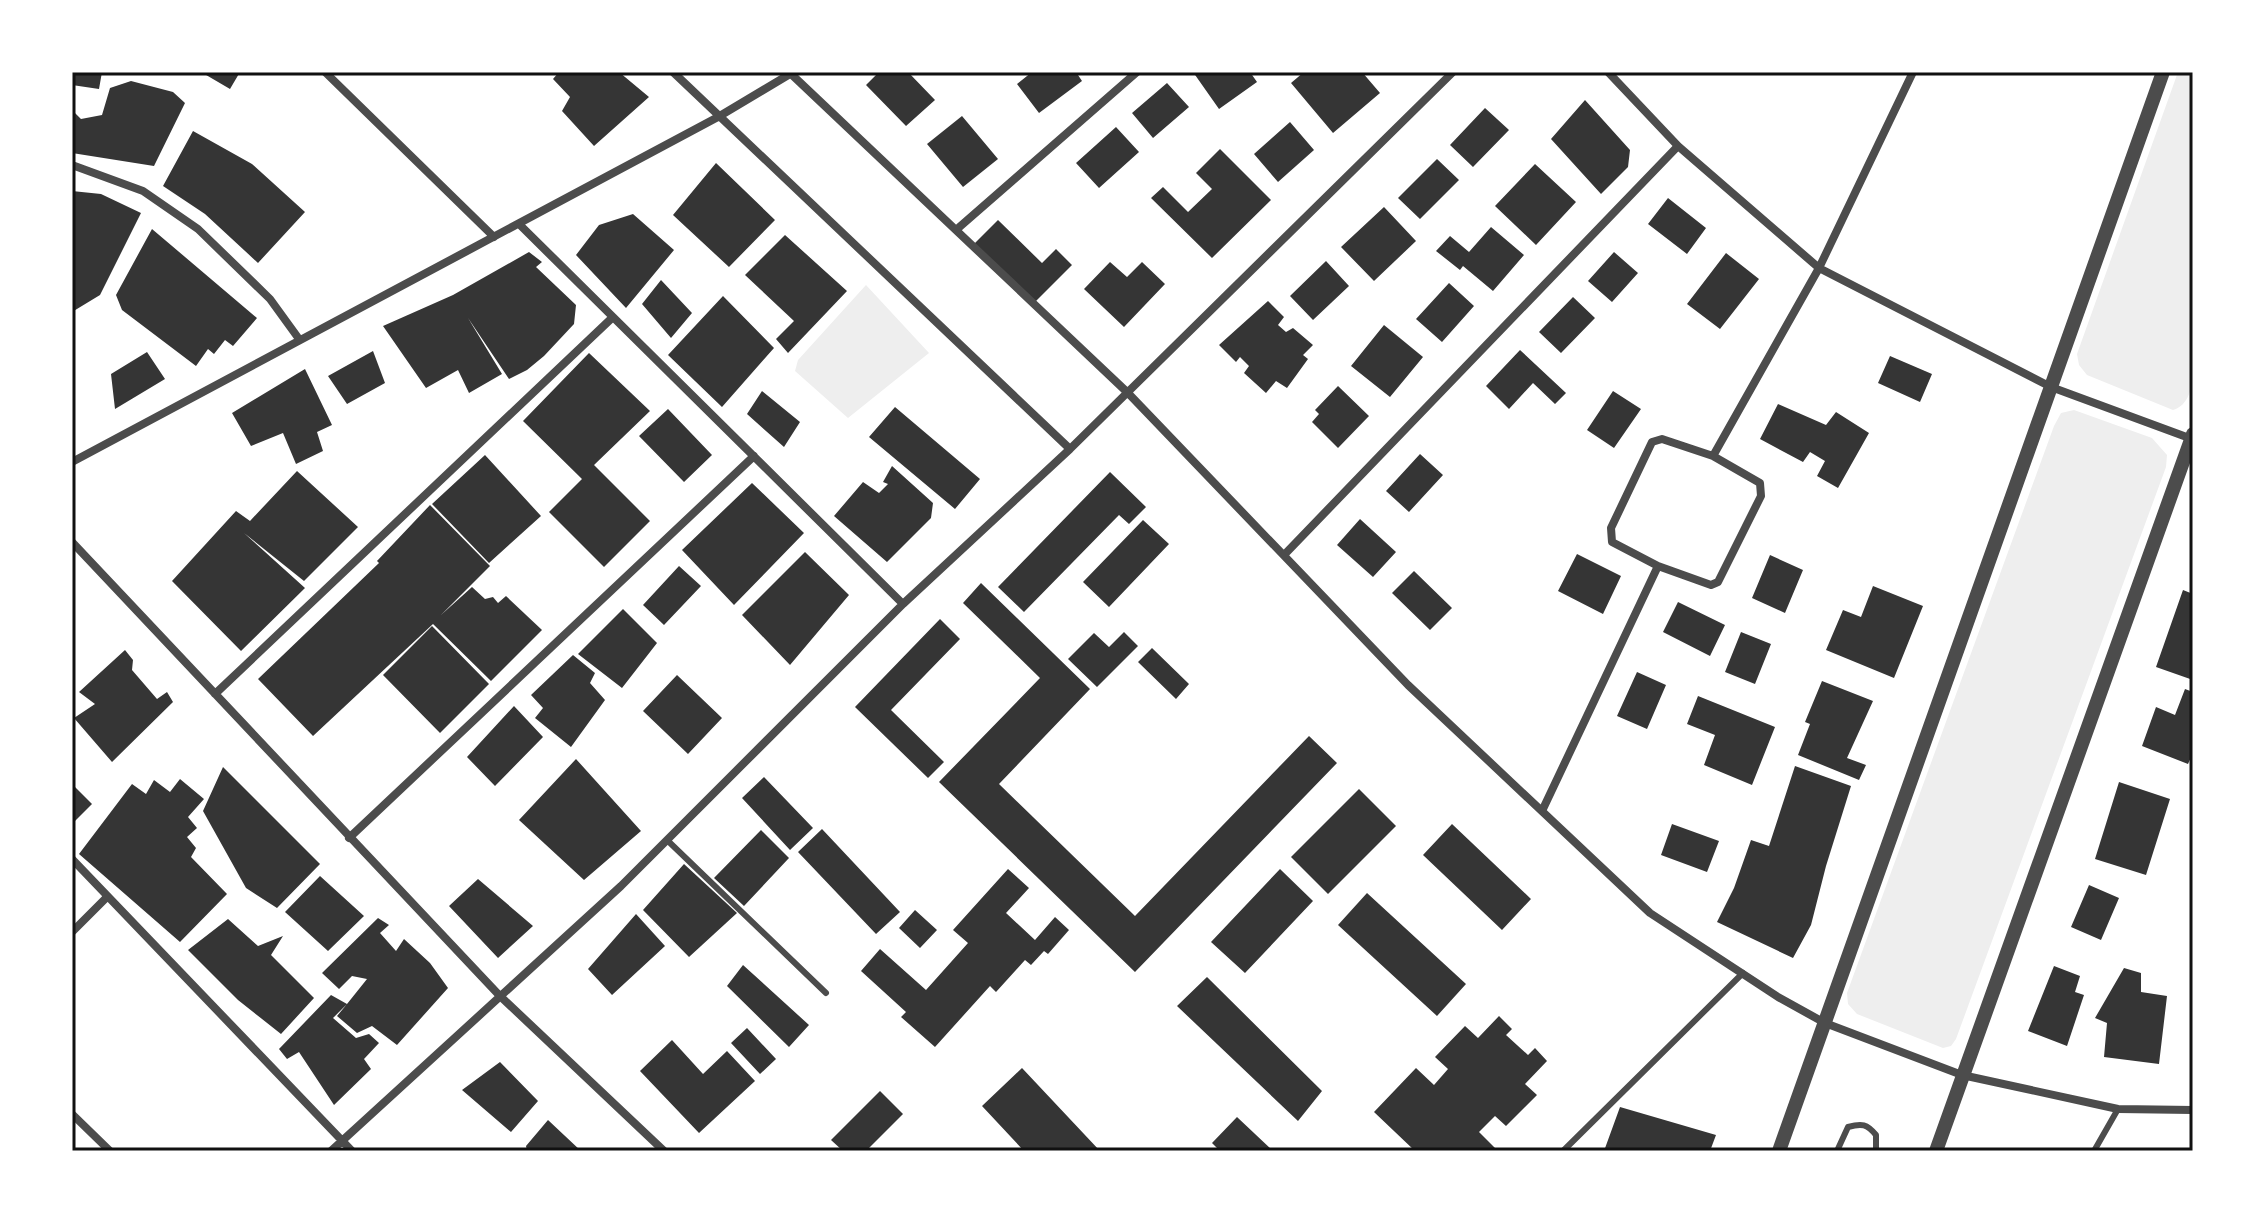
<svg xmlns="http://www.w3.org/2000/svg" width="2265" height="1223" viewBox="0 0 2265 1223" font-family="Quicksand,sans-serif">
	<rect width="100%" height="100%" fill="#fff"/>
	<path fill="#eee" d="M2178,72H2193V383C2189,395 2186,406 2173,410L2087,375L2079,365L2077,354Z
		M866,285L929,353L848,418L795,371L798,360Z
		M2074,410L2152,438L2167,455L2166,467L1956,1039L1951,1046L1943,1048L1857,1014L1848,1004L1847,993L2054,426L2061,413Z"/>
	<path fill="#353535" d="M72,72H102L99,89L72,85Z
		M201,72H240L230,89Z
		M559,72H619L649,97L594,146L562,111L570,97L553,79Z
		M879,72H908L935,100L906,126L866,85Z
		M1032,72H1076L1082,81L1039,113L1017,84Z
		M1193,72H1250L1257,82L1219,109Z
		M1304,72H1362L1380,93L1333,133L1291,83Z
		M131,81L173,92L185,103L154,166L72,153V110L81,119L102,115L110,88Z
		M1167,83L1189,107L1153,138L1132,113Z
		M1585,100L1630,150L1628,167L1601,194L1551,139Z
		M1485,108L1509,130L1473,167L1450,145Z
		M962,116L998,159L963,187L927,144Z
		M1290,122L1314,150L1278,182L1254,154Z
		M1116,127L1139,152L1099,188L1076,163Z
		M193,131L252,164L305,212L258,263L205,214L163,186Z
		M1220,149L1271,200L1212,258L1151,198L1163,187L1188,212L1212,189L1196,173Z
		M1437,159L1459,180L1420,219L1398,198Z
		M716,163L775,220L729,267L673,215Z
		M1535,164L1576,202L1536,245L1495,206Z
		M72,191L101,194L141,213L100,295L72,312Z
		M1668,198L1706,228L1687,254L1648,224Z
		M1384,207L1416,241L1374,281L1341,247Z
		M633,214L674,250L626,308L576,255L599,225Z
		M998,220L1042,263L1056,249L1072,265L1034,303L974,244Z
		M1491,227L1524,255L1493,291L1463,266L1460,270L1436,251L1450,236L1469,252Z
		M152,229L257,318L233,346L225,340L214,354L208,349L196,366L122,310L116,295Z
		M785,235L847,291L788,353L776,339L794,321L745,275Z
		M529,252L542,262L536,267L576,305L574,324L544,356L527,370L509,379L468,318L502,374L469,393L458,370L426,388L383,326L453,295Z
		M1614,252L1638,273L1612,302L1588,281Z
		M1726,253L1759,279L1720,329L1687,304Z
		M1326,261L1349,286L1313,320L1290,296Z
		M1110,262L1127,277L1142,262L1165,284L1124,327L1084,289Z
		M661,280L692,313L671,338L642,304Z
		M1449,283L1474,306L1442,342L1416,319Z
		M723,296L774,348L722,407L668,355Z
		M1573,297L1595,318L1561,353L1539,332Z
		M1268,301L1284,317L1278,325L1286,332L1293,328L1313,345L1303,355L1308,359L1287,388L1276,381L1266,393L1244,373L1249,366L1240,357L1236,362L1219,345Z
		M1384,325L1423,357L1390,397L1351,366Z
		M1520,350L1566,393L1555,404L1533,383L1509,409L1486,386Z
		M373,351L385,383L347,404L328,376Z
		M147,352L165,379L115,409L111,374Z
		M589,353L650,411L594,465L650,521L604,567L549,512L582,479L523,421Z
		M1890,356L1932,374L1920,402L1878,383Z
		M305,369L332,425L317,432L323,451L296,464L283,433L251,446L232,413Z
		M1338,386L1369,416L1338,448L1312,422L1319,414L1315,410Z
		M762,391L800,422L784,447L747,414Z
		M1613,391L1641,409L1614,448L1587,430Z
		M1778,404L1826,425L1836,412L1869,433L1838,488L1817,476L1825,461L1810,452L1803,462L1760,439Z
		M895,407L980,479L955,509L869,437Z
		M668,409L712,455L684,482L639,436Z
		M1420,454L1443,475L1409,512L1386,491Z
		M485,455L541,516L489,563L432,504Z
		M892,466L933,503L931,518L887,562L834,516L863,482L879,493L888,484L883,482Z
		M297,471L358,527L304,581L244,533L305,588L241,651L172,581L236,511L250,521Z
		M1110,472L1146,507L1129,524L1119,515L1024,612L998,587Z
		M752,483L804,533L734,605L682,550Z
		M430,505L490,566L441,615L472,587L485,599L493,597L498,603L506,596L542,630L491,681L433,624L313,736L258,679L379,563L377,561Z
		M1360,519L1396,552L1373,577L1337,545Z
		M1143,520L1169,544L1109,607L1083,582Z
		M805,552L849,595L790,665L742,615Z
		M1577,554L1621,576L1603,614L1558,591Z
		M1770,555L1803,570L1785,613L1752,598Z
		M679,566L701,586L664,625L643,605Z
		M1414,571L1452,608L1430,630L1392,593Z
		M981,583L1090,689L999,784L1135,916L1309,736L1337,763L1135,972L939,782L1040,678L963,603Z
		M1873,586L1923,606L1894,678L1826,650L1843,610L1861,617Z
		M2183,590L2193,594V680L2156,667Z
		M1678,602L1725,625L1710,656L1663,632Z
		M623,609L657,643L622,688L578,654Z
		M940,619L960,639L891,710L944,762L928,778L855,707Z
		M432,626L489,684L440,733L383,675Z
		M1124,632L1138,646L1097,687L1068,659L1094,633L1109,647Z
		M1741,632L1771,644L1755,684L1725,672Z
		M1152,648L1189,684L1176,699L1138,662Z
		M125,650L133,660L132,670L157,699L167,692L173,702L112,762L74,718L95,704L79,692Z
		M573,655L595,673L590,683L605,700L571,747L535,718L543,708L531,695Z
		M1637,672L1666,685L1647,729L1617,716Z
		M677,675L722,718L688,754L643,711Z
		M1822,681L1873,701L1847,758L1866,765L1859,780L1798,755L1810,724L1805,722Z
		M2185,689L2193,692V753L2188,764L2142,746L2156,707L2175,715Z
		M1698,696L1775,727L1752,785L1704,765L1715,735L1687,724Z
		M514,706L543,737L495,786L467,757Z
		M576,759L641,831L584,880L519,820Z
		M1795,766L1851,786L1826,866L1811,925L1793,958L1717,922L1734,888L1751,840L1769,846Z
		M223,767L320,864L277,908L246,888L203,811Z
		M764,777L813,828L790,850L742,798Z
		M180,779L204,799L188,817L197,828L187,837L196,848L191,857L227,894L180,942L79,854L132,784L146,794L154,780L170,792Z
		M2119,782L2170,799L2146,875L2095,859Z
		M72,784L92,804L72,824Z
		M1359,789L1396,826L1328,894L1291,857Z
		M1452,824L1531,899L1502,930L1423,855Z
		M1672,824L1719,841L1707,872L1661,855Z
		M822,829L900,912L876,934L798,852Z
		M761,830L789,858L744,906L714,878Z
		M684,864L737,913L689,957L643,910Z
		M1008,869L1029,888L1006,913L1035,940L1055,917L1069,930L1048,954L1044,951L1031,965L1025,960L996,992L990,986L935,1047L901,1017L906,1012L861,971L880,949L926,990L968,943L953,930Z
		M1280,869L1313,901L1245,973L1211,942Z
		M320,876L364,916L328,951L285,912Z
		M478,879L533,926L498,958L449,906Z
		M2089,885L2119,898L2101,940L2071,927Z
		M1367,893L1466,984L1437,1016L1338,925Z
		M915,910L937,930L920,948L899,928Z
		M636,914L665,946L612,995L588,969Z
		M378,918L389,925L380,933L396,951L404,939L430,963L448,988L397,1045L372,1026L357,1033L337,1016L347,1004L333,1018L356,1038L369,1034L379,1043L364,1059L371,1069L334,1105L299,1052L287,1059L279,1049L331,995L347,1004L367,979L352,976L339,989L322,973Z
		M228,919L258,946L283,936L271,955L314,998L281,1034L238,1000L188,950Z
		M743,965L809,1025L789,1047L727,986Z
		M2054,966L2080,976L2075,992L2084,995L2067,1046L2028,1031Z
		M2124,968L2141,973V992L2167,996L2159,1064L2104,1057L2107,1023L2095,1018Z
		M1207,977L1322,1091L1298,1121L1177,1006Z
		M1499,1016L1512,1029L1506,1035L1528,1055L1535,1048L1547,1061L1525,1084L1537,1095L1506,1126L1495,1116L1479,1132L1498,1151H1415L1374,1112L1416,1068L1434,1085L1448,1069L1435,1057L1465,1026L1478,1038Z
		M747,1028L776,1059L760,1074L731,1043Z
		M672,1040L703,1074L727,1051L755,1081L699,1133L640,1071Z
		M500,1062L538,1101L511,1132L462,1090Z
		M1022,1068L1100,1151H1024L982,1106Z
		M880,1091L903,1114L866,1151H843L831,1140Z
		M1620,1107L1716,1135L1710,1151H1604Z
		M1237,1117L1273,1151H1220L1212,1143Z
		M548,1120L581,1151H527L526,1146Z"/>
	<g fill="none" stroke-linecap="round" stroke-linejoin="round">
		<path stroke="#4c4c4c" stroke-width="6" d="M667,840L826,993
			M1563,1151L1743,973
			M1837,1151L1848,1127C1862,1123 1867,1124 1876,1135V1151
			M2094,1151L2118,1109"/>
		<path stroke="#4c4c4c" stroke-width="8" d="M325,72L494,237
			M673,72L1070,449
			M789,72L1128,393L1408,685L1650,913L1778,997L1825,1023L1962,1075L2118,1109L2193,1110
			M1608,72L1678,146L1819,268L2051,387L2192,439
			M72,165L143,191L198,229L270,299L299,339
			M519,224L903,604
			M956,230L1137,72
			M1662,439L1713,456L1760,483L1761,496L1718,582L1711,585L1658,566L1612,542L1611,528L1652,442Z
			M1713,456L1819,268L1913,72
			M72,462L718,117L790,74
			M72,542L499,995L664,1151
			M1285,554L1678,146
			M215,694L613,317
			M1542,811L1658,566
			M349,838L754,456
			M72,859L352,1151
			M72,932L107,897
			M72,1114L110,1151
			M331,1151L621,886L903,604L1070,449L1453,72"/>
		<path stroke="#4c4c4c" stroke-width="14" d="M1779,1151L2163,72
			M1936,1151L2193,434"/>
	</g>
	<rect width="2265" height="1223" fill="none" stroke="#ffffff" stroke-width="148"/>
	<rect x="74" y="74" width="2117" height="1075" fill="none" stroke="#111" stroke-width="3"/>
</svg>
